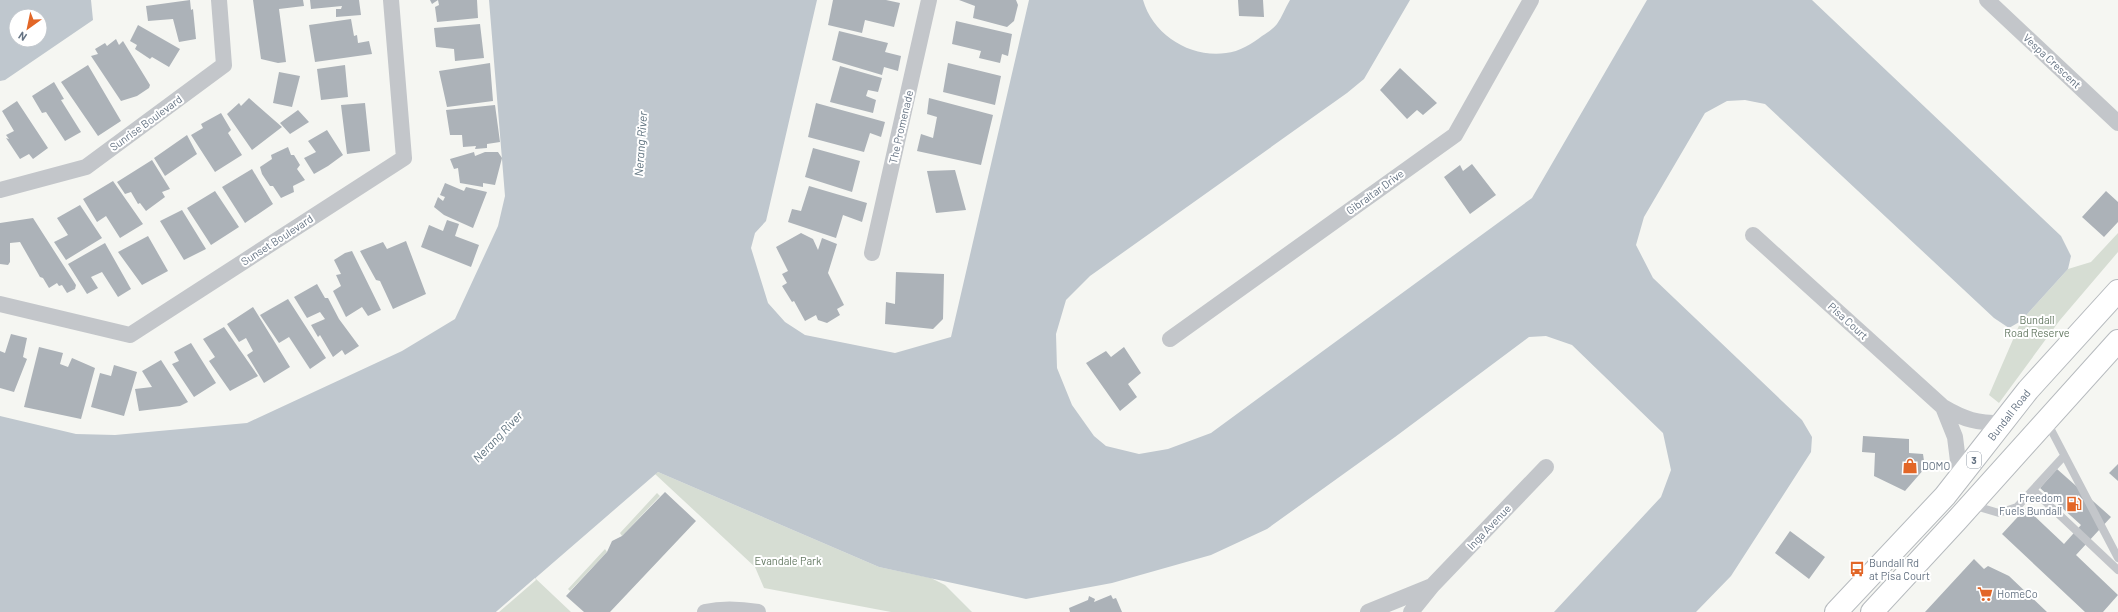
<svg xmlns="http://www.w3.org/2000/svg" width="2118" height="612" viewBox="0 0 2118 612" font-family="Barlow,sans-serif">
	<rect width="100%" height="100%" fill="#f5f6f2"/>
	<path fill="#d6ddd3" d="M2118,233V252L2060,320L1999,403L1989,395L2021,321L2068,269L2091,262Z
		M658,472L879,567L931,578L945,585L972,612H891L764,588L755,567L655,474Z
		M657,493L660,496L622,536L620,533Z
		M605,549L607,552L570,591L568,589Z
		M535,578L571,612H496Z"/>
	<path fill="#bfc7ce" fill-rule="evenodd" d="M0,0H91L93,20L5,80L0,81ZM16,16H40V40H16Z
		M489,0H817L766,221L755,233L751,248L768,303L785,322L805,335L895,353L951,337L1029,0H1143C1153,35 1190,58 1226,53C1239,52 1253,43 1262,36C1267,33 1273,29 1277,24C1282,17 1285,8 1290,0H1410L1364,79L1347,93L1090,276L1066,300L1056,334L1057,368L1072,405L1094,436L1106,446L1139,454L1168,449L1211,433L1532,198L1647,0H1812L2061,236L2071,256L2068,269L2021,321L2009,328L1994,318L1765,104L1745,100L1727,101L1705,113L1644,217L1636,245L1653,278L1802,420L1812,437L1811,452L1731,576L1696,612H1554L1661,497L1671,470L1663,433L1572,345L1546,336L1529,337L1395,437L1267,529L1211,555L1112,583L1026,599L879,567L658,472L496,612H0V416L76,434L115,435L247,423L402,351L455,319L498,226L505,196Z"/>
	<path fill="#f5f6f2" d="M535,578L536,580L499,612H496Z"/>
	<path fill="#acb2b8" d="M190,0L191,10L193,9L196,39L179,42L173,19L148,21L146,6Z
		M253,0H303L304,6L279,9L286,62L278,63L261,59Z
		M310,0H359L361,15L336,17V9H341L342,6L311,9Z
		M430,0H477L478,18L437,22L435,7L439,5L438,0L432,4Z
		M833,0H886L900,3L894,27L865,20L862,33L828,25Z
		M959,0H1016L1018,5L1014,21L1007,27L973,18L975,6Z
		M1238,0H1263L1264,17L1239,16Z
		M351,19L354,36L357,35L358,43L369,41L372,54L315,62L309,25Z
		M956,21L1012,34L1008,56L1002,54L1000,63L979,58L981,51L952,44Z
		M480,24L484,58L455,61L454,49L436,47L434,28Z
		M138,25L180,49L169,67L152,57L150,59L135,49L137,45L130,41Z
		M839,31L888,43L885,52L901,56L898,71L884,67L882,75L832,60Z
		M116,39L119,45L123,41L150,85L149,88L137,96L121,101L91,56L98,54L95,49L105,43L107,46Z
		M490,63L493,101L447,107L439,71Z
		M948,63L1001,76L995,105L943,92Z
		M88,65L121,121L98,136L61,82Z
		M345,65L348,97L321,100L317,69Z
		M840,66L882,78L878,92L868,90L866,96L876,100L873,113L830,102Z
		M1400,68L1437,103L1423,115L1417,110L1407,119L1380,90Z
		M279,72L300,76L292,107L273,103Z
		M54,82L64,99L61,100L81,132L65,141L46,112L42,113L32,96Z
		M249,98L282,127L252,150L227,114L239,103L241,106Z
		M929,98L993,115L981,165L917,151L921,134L933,138L937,117L927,114Z
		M17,101L48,148L33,159L29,154L20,159L6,138L9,139L6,135L14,131L2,111Z
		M365,103L370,151L347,154L341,105Z
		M816,103L885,122L881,137L870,133L864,152L808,137Z
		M495,105L500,142L487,144V148L475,149L476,146L463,147L462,135H450L446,110Z
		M298,110L309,122L290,134L280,123Z
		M221,113L231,130L228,133L242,155L215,172L191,135L203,128L201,124Z
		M327,130L343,155L328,166L314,174L304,158L316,152L308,141Z
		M187,135L197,154L165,176L154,158Z
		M288,147L291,155H294L300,165L297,169L305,180L293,186L294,192L281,198L273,186H270L262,174L260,167L272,159L271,155Z
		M813,148L860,161L852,192L805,177Z
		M474,152L475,156L485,152H498L502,158L495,185L483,183V187L460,183L458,168L454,169L450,159Z
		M152,160L170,189L162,192L165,197L146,211L140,203L138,204L131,192L125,194L117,182Z
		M1472,164L1496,195L1470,214L1444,177L1460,165L1463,171Z
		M252,169L273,204L245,223L222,187Z
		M955,170L966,210L936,213L927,171Z
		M113,181L143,224L120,238L106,216L97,222L83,199Z
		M445,183L464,191L466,187L487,192L473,228L444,215L434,207L438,197L443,201L445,197L440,195Z
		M809,186L867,203L862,222L843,215L836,238L788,222L792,209L801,211Z
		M215,191L239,227L211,245L187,208Z
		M2106,191L2118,202V222L2104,237L2082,217Z
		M80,205L102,238L66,260L54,242L68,235L57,218Z
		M182,210L206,249L184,260L160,221Z
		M33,218L76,285L75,289L67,293L62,285L59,286L57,283L49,288L43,278L40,277L20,242L10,243V262L8,265L0,264V223Z
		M447,220L459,224L455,236L479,245L471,267L421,247L429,225L443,231Z
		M801,233L813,239L818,250L822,238L837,244L828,273L844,305L837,309L840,315L827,323L818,320L816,315L805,321L794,301L792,302L782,286L787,283L782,274L788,271L776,247Z
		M148,236L168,271L142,285L118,252Z
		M406,241L426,294L393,309L380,281L376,280L360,251L383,242L387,249Z
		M105,243L131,289L118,297L102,272L91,277L98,288L87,294L68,264Z
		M352,251L381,310L368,316L362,307L346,317L333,291L341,286L336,275L341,274L334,260L345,253Z
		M896,272L944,274L943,319L933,329L885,324L886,302L895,304Z
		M317,284L325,298H328L339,319L359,346L345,355L342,350L333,357L320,335L318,337L311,325L325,319L320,312L307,318L294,297Z
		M288,299L326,358L310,369L289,337L279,343L260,315Z
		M253,307L290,367L264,383L247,355L253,351L246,338L239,342L227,324Z
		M224,327L258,376L230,391L209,361L215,357L203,339Z
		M11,334L27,338L23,357L27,359L14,392L0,388V351L5,353Z
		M191,343L216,383L194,397L172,364L179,361L174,352Z
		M39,347L63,353L60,364L68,367L72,358L95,368L81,419L24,407Z
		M1124,347L1141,373L1128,384L1137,397L1120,411L1086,363L1106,351L1111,357Z
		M161,360L188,402L180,406L139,411L135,389L152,387L142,371Z
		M114,365L137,372L124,416L91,407L100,373L111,376Z
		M1863,436L1909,439V453L1923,454L1925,468L1905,491L1874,476L1875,453L1862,452Z
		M2118,464V481L2109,473Z
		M2057,469L2111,517L2076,555L2118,595L2103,612H2085L2002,534L2026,508L2064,544L2081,525L2040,488Z
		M665,492L696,521L610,612H584L566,596L607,552L612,541L622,536Z
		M1790,531L1825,557L1809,579L1775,553Z
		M1974,559L1984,569L1988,566L2009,576L2047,612H1925Z
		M1111,595L1113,599L1116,598L1122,612H1070L1069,608L1088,600L1089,596L1095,599L1094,602Z"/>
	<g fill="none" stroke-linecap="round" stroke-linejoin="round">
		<defs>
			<path id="primary" d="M1836,612L1945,496L2028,390L2118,291
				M1872,612L1957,520L2118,341"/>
		</defs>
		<use href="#primary" stroke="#b6babe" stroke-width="24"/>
		<path stroke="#c3c6ca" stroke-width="8" d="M2047,422L2118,558
			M2033,490L2118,570
			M1972,505L1999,513L2017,507L2064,456"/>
		<path stroke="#c3c6ca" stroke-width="16" d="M1987,0L2118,123
			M0,190L86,167L224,65L219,0
			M1753,235L1943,407C1965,420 1977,423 2002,423
			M872,253L929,0
			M0,304L130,335L404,158L391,0
			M1170,339L1455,135L1531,0
			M1943,407L1955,437L1960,477
			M705,612C723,608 740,609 758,612
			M1368,612L1432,586
			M1411,612L1432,586L1546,467"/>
		<use href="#primary" stroke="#fff" stroke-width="22"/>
	</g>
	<defs>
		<symbol id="shop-bare" viewBox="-9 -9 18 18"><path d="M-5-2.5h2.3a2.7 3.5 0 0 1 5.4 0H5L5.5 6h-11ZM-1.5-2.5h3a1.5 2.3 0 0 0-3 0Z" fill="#e26627" stroke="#fff" stroke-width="2.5" paint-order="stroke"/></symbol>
		<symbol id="fuel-bare" viewBox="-9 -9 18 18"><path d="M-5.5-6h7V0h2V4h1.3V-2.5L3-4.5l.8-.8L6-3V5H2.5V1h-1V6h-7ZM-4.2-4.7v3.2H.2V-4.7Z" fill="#e26627" stroke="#fff" stroke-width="2.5" paint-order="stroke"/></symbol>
		<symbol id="bus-bare" viewBox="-9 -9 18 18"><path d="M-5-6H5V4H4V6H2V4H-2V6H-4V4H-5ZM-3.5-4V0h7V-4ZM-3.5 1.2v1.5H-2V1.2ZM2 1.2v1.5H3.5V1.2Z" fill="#e26627" stroke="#fff" stroke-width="2.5" paint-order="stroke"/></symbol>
		<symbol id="supermarket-bare" viewBox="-9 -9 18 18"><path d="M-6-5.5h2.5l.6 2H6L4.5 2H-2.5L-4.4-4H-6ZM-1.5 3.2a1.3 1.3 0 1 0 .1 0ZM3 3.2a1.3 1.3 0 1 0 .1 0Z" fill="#e26627" stroke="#fff" stroke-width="2.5" paint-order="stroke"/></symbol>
	</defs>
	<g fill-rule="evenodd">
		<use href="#shop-bare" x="1899" y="455" width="22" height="22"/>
		<use href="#fuel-bare" x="2063" y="493" width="22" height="22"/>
		<use href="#bus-bare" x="1846" y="558" width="22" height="22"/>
		<use href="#supermarket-bare" x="1974" y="583" width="22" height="22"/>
	</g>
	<g text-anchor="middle" stroke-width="4" stroke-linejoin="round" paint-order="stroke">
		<rect fill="#fff" stroke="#939da8" stroke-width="1" x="1967" y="452" width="14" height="16" rx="3"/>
		<g font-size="10" font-weight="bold" fill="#657383">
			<text x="1974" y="464">3</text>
		</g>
		<g font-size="11" fill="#657383" stroke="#fff">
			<text transform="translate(2052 61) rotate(43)" y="4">Vespa Crescent</text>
			<text transform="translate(146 123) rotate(-36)" y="4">Sunrise Boulevard</text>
			<text transform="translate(901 127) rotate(-77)" y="4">The Promenade</text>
			<text transform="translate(1375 192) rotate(-36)" y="4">Gibraltar Drive</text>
			<text transform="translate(277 240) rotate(-33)" y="4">Sunset Boulevard</text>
			<text transform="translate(1848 321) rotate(42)" y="4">Pisa Court</text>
			<text transform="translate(2009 415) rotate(-52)" y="4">Bundall Road</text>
			<text transform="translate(1489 527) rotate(-46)" y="4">Inga Avenue</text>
		</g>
		<g font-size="11" fill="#667a64" stroke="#fff">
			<text x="2037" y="324">Bundall<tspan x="2037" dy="13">Road Reserve</tspan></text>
			<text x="788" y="565">Evandale Park</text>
		</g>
		<g font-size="11" fill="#657383" stroke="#fff" text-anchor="start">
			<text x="1922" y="470">DOMO</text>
			<text x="2062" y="502" text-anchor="end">Freedom<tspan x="2062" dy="13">Fuels Bundall</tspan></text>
			<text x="1869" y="567">Bundall Rd<tspan x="1869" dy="13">at Pisa Court</tspan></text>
			<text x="1997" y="598">HomeCo</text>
		</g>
		<g font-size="12" font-style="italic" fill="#617480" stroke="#fff">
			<text transform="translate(641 144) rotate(-86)" y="4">Nerang River</text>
			<text transform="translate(498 437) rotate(-46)" y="4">Nerang River</text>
		</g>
	</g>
	<g transform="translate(28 28) rotate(213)"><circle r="19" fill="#ffffff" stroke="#c1c7cd"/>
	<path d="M0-3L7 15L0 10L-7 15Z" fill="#e26627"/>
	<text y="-6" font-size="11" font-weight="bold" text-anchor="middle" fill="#657383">N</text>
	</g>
</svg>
